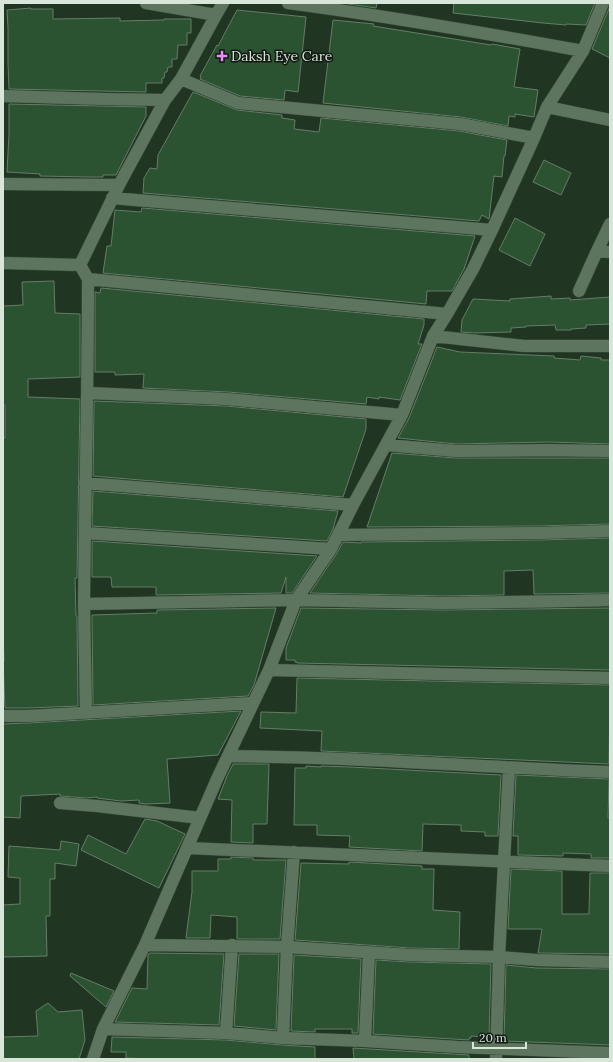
<svg xmlns="http://www.w3.org/2000/svg" width="613" height="1062" viewBox="0 0 613 1062" font-family="Lora,serif">
	<rect width="100%" height="100%" fill="#203623"/>
	<path fill="#2b5231" stroke="#657d67" d="M342,3H377L376,8Z
		M454,3H595L586,25L567,24L566,25L543,23L453,13Z
		M610,6V58L592,49Z
		M31,8V9H53V19L120,18V21L164,20V19H191V33H187V45H178L177,59H172V67H168L167,72H165L164,78H162V83H146V92L9,89L8,64V28L7,10Z
		M237,10L306,17L298,92L285,90L284,100L240,96L200,79L201,77L200,76L217,45L218,46Z
		M333,20L374,24L373,26L491,45L492,44L520,49L514,87L538,90L534,117L515,114V117L509,116L508,126L461,117L323,103Z
		M193,92L237,110L282,115V118L295,120L294,129L319,132L321,118L459,131L507,140L505,156H504L502,177L494,176L489,219L482,215L479,221L143,193L144,178L150,168L157,169L158,155Z
		M9,104L146,107V116L116,175H103V177H88L40,176V174L7,172L9,134Z
		M544,160L571,173L561,195L533,182Z
		M142,208L475,236L464,269L452,291H427L426,304L103,273L107,246H111L115,210L141,212Z
		M515,218L545,234L530,266L499,250Z
		M54,281L55,313L80,314V377L28,379V397L80,399L77,578H75L76,616H77L78,706L28,708H5L3,661H4L3,631V438H5V405H3V306L23,305L22,282Z
		M101,288L424,319V325L418,344H422L400,400L379,397V399L367,397L366,404L228,392L143,388L144,374L115,375V372H95V292L100,293Z
		M551,296V299L570,298V300L610,297V324L586,325V328L571,329V330H556L555,325L526,326V327L511,328V332L475,333L461,332L462,320L473,299L510,301V299Z
		M437,347L460,352L554,356V358L580,360L581,356L601,358V360H610V444L549,442L456,444L398,438L409,418Z
		M94,401L226,406L366,419V429L343,497L93,476Z
		M392,453L456,458H610V524L538,526L367,527Z
		M93,491L338,511L333,529L327,541L92,526Z
		M610,538V593L534,594L533,570L504,571V595L443,596L310,593L337,553L343,542L361,543V542L538,540Z
		M92,541L317,556L292,593H286V577L281,593L156,595V587H112L111,577H92Z
		M276,608L254,685L248,696L93,705L92,615L157,613V610Z
		M301,608L443,610L610,608V670L297,663V662H295V660H286V648Z
		M297,678L610,685L609,764L321,751L322,731L260,728L261,712L296,713Z
		M241,711L218,755L167,759L170,803L146,804L139,803V800L121,801L97,798V797L86,798L60,796V794L21,796L20,818L3,817V724L28,723Z
		M233,764H269L267,824H253V843L231,842L232,800L218,799L227,776Z
		M306,766L321,767V766L350,767L501,775L498,836H485V832L461,831V825L423,824L422,851L349,847L350,836L317,835V825H294L295,768H306Z
		M516,775L609,779L608,818H610V858H591V854L563,853V856L518,855V836H513Z
		M145,819L157,821L185,834L159,888L81,850L88,835L126,854Z
		M61,841L79,844L76,866L55,863V879H50V916H46L47,956L3,957V905L20,904V878L8,877L9,846L60,850Z
		M231,857L253,858V860H286L280,939H237V917L211,915L210,938H186L192,892V871H218V859H231Z
		M349,862L422,866V869H434L433,910L460,912L459,949L410,948L295,940L301,863L349,864Z
		M511,869L562,871V914H589L590,873H610V954L538,953L542,929H508Z
		M150,953L224,954L219,1025L115,1022L132,988L147,989L148,955Z
		M239,954H279L276,1030L234,1026Z
		M294,955L361,959L358,1033H352V1029H315V1032L291,1031Z
		M376,960L410,962L491,964L489,1037L471,1036V1038H469V1040L373,1034Z
		M506,965L537,968L610,969V1045L504,1041Z
		M71,973L114,991L106,1007L70,976Z
		M48,1003L58,1012L82,1010L85,1040L79,1059H3V1037L38,1036L36,1011Z
		M112,1037L226,1040L282,1045L315,1047V1059H153L126,1058V1052H111Z
		M353,1048L469,1055V1059H354Z"/>
	<g fill="none" stroke-linecap="round" stroke-linejoin="round">
		<defs>
			<path id="minor" d="M146,3L216,15
				M288,3C387,16 485,33 583,51
				M181,79L238,103L460,124L534,138
				M3,96L104,99L165,100
				M547,107L610,120
				M3,184L119,185
				M112,198L492,230
				M610,224L597,251L610,252
				M3,263L80,265
				M80,265L88,279C88,387 85,496 84,604L296,600L443,603L571,601L610,600
				M80,265L119,185L165,100L181,79L216,15L223,3
				M88,279L447,314
				M579,291L597,251
				M433,336L524,346H610
				M88,393L227,399L402,415
				M386,445L456,451L549,450L610,451
				M85,483L353,505
				M85,533L331,549
				M338,535L538,533L610,531
				M84,604L86,712
				M269,670L610,678
				M3,716H28L253,703
				M228,756C293,757 359,759 425,763C487,766 548,770 610,772
				M60,803L97,806L200,818
				M187,848L610,866
				M145,945L287,947L410,955L499,957L537,960L610,962
				M103,1029L226,1033L283,1038L365,1041L457,1047L610,1053
				M226,1033L232,945
				M283,1038L287,947L294,852
				M365,1041L369,952
				M93,1059L103,1029L145,945L217,779L269,670L296,600L331,549L353,505L402,415L433,336L447,314L473,269L492,230L534,138L547,107L583,51L603,3
				M496,1059L499,957L509,768"/>
		</defs>
		<use href="#minor" stroke="#3e5141" stroke-width="13"/>
		<use href="#minor" stroke="#5d755f" stroke-width="12"/>
	</g>
	<path fill="#ec8cfa" stroke="#111a12" stroke-width="1.5" d="M220 50h4v4h4v4h-4v4h-4v-4h-4v-4h4z"/>
	<g text-anchor="middle" stroke-width="3" stroke-linejoin="round" paint-order="stroke">
		<g font-size="14" fill="#d8e5d9" stroke="#111a12" text-anchor="start">
			<text x="231" y="61">Daksh Eye Care</text>
		</g>
	</g>
	<rect width="613" height="1062" fill="none" stroke="#d8e5d9" stroke-width="8"/>
	<path d="M473 1042v6h53v-6" fill="none" stroke="#d8e5d9" stroke-width="2"/>
	<text x="479" y="1042" font-size="12" fill="#d8e5d9" stroke="#111a12" stroke-width="3" paint-order="stroke">20 m</text>
</svg>
